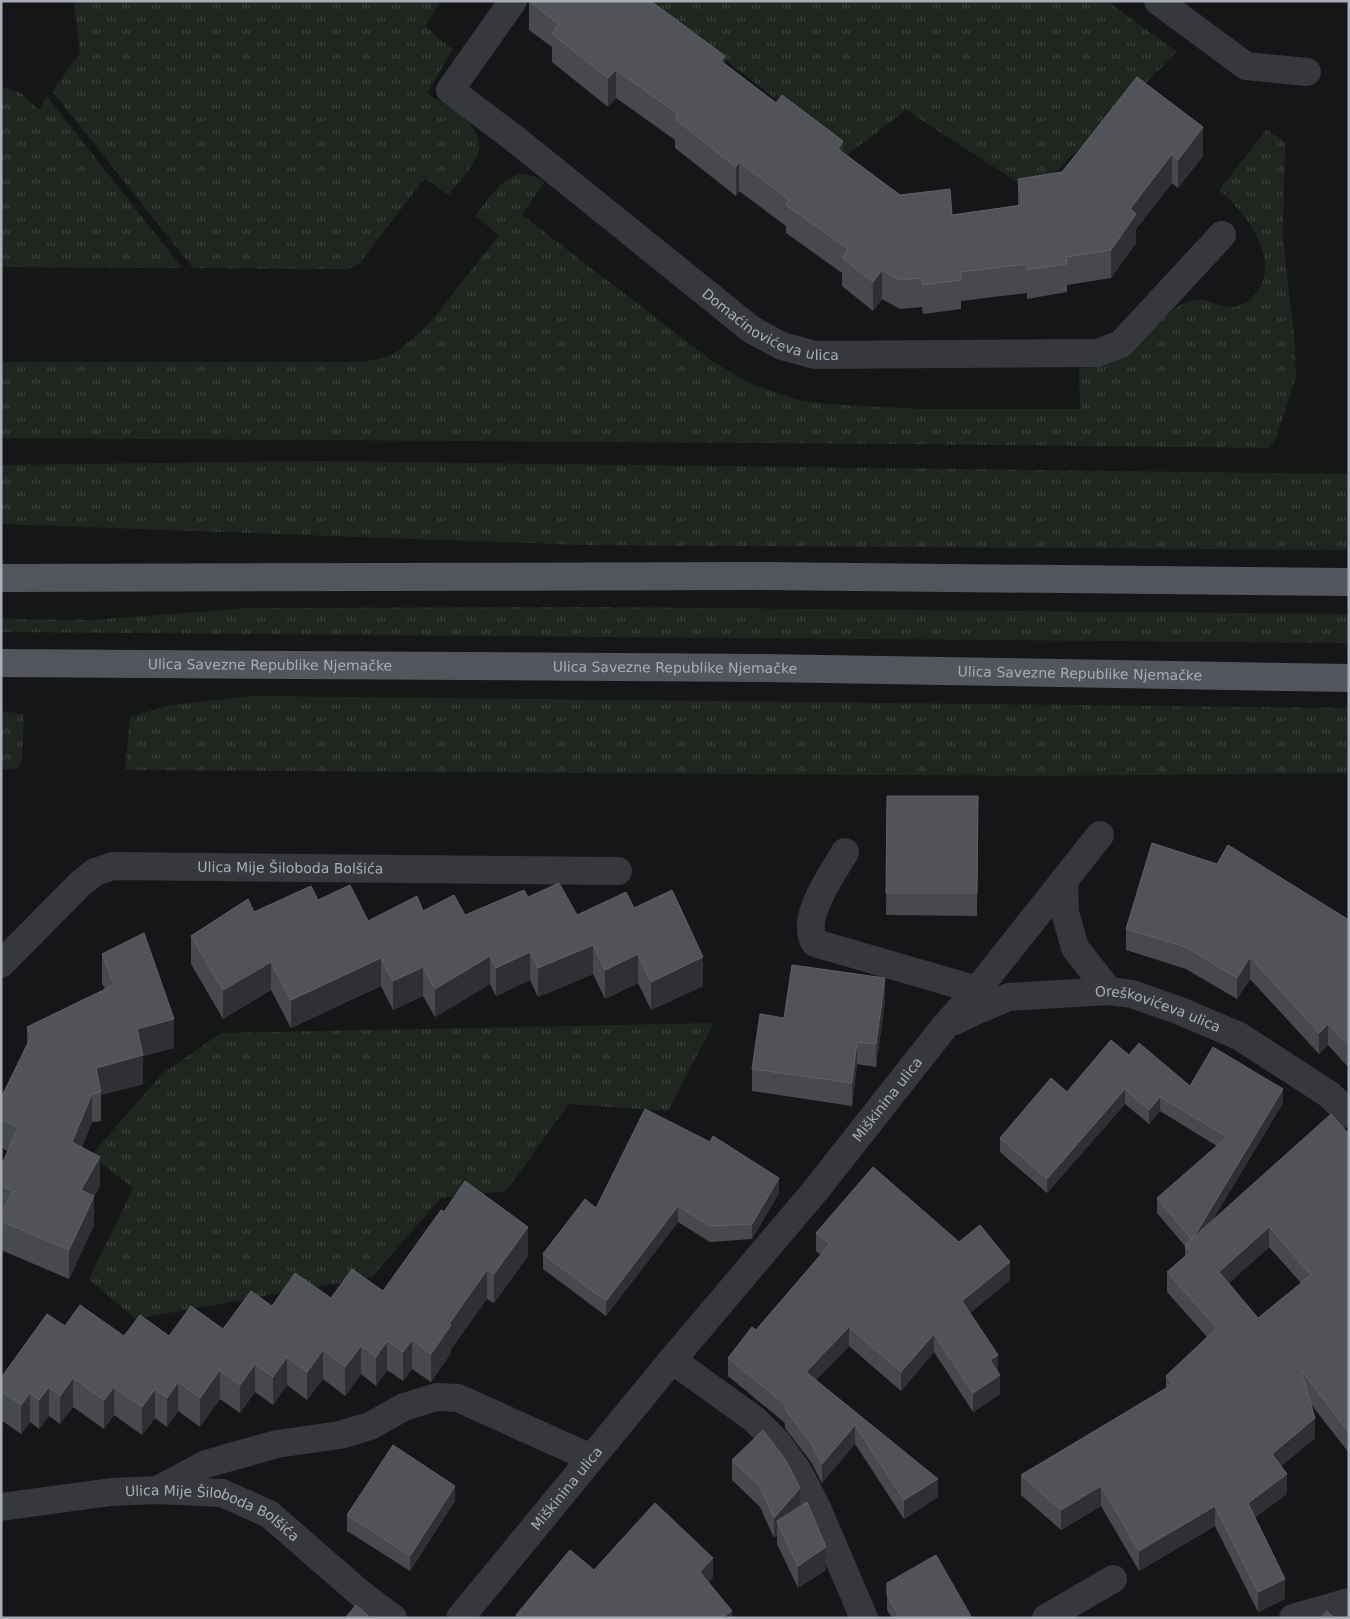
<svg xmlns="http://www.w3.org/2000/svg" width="1350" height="1619" viewBox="0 0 1350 1619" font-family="'DejaVu Sans',sans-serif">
	<defs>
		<pattern id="grass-tufts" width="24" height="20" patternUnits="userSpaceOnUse" patternTransform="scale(1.25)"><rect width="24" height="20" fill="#1e261f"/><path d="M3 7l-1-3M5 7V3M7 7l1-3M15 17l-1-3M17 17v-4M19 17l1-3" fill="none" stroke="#3c433d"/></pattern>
	</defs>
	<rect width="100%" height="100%" fill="#161618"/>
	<path fill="url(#grass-tufts)" d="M91,1H441L425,26L435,35L453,49L427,93C447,107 492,127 476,158C470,171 457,184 448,195L425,178L360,263L351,268L340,269L193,268L52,91L80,53L74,4Z
		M650,1H1107L1177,52L1034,193L906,110L847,155Z
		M1,87L21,93L39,110L47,96L182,268L1,267Z
		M1267,129L1285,143L1283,238L1295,346L1296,377L1275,441L1269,448L907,444L1,438V362H365L385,357L398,351L428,325L499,235L475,216C492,195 513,157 544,183L522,215L711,360L747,382L773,392L803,401L843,405L924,409H1080L1079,368C1096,365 1115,363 1130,353C1135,350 1139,344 1143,340C1156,326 1168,311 1186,302C1205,293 1219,311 1237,306C1246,304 1255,296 1260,288C1278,254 1244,211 1219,190Z
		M318,461L1349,474V550L581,545L1,524V465Z
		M600,607L1349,614V643L1,632V619L91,620L251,608Z
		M252,696L1349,708V773L1040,776L125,770L130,717L171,705Z
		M1,711L24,714L22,759L18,768L1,770Z
		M714,1023L668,1111L569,1104L506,1191L441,1198L372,1277L135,1319L89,1279L133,1188L91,1155L162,1074L221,1033Z"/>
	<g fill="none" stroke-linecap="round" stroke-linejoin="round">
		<g stroke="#37383d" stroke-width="28">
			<path id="s1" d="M513,1L450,90L515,139L752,330L782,346L815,355L1097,353L1121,344L1222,235"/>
			<path d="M1158,1L1246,66L1307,72"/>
			<path d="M845,852C833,873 799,919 815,943L977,990"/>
			<path d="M1064,881L1065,912L1075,948L1109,991"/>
			<path id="s2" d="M1,964L80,884L95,872L113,866L618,871"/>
			<path id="s3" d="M955,1021L973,1012L1009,997L1109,991L1132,994L1180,1011L1239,1036L1330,1095L1349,1114"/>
			<path d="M672,1360L754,1419L777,1442L798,1471L817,1508L864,1618"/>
			<path d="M157,1490L206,1464L277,1444L340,1435L370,1426L404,1407L436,1397L458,1398L591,1458"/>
			<path id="s4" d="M1,1507L111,1492L157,1490L222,1493L269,1514L361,1594L393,1618"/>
			<path id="s5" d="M460,1618L672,1360L815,1191L945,1026L977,990L1100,835"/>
			<path d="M1046,1618L1113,1579"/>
			<path d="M1293,1618L1349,1602"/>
		</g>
		<g stroke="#53555c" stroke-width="28">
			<path d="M1,578L760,576L1349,582"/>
			<path id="s6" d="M1,663L763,668L1349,678"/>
		</g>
	</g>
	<path fill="#47494d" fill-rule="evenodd" d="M529,1L725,64L900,195L952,215L1018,206V179L1062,172L1137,77L1203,156L1178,188L1172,183L1136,229V243L1111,278L1067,285V292L1027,299V293L961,301V309L923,314L922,307L900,309L882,299L873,311L842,286V273L786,233V226L739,191L736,196L675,148V140L616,98L608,107L552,62V47L529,30Z
		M887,796H978L977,916L886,915Z
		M528,897L577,915L634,908L703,986L651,1010L638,983L605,999L593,974L538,997L530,980L496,996L490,984L435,1017L423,996L393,1010L381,986L291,1028L271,990L223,1019L191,964V936L254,912L318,900L368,921L423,911L465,915Z
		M1349,920V1068L1328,1045L1319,1054L1250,979L1237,999L1186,969L1126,950V929Z
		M102,954L174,1048L143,1056V1084L101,1095V1121L92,1122L82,1147L100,1186L94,1196V1225L69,1279L1,1250V1166L8,1151L1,1148V1098L27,1044V1027L105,989L102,983Z
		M885,1001L876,1067L857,1064L852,1106L752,1091V1069L784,1018Z
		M1129,1055L1190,1086L1283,1103L1212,1221L1349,1134V1453L1310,1403L1315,1438L1281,1466L1287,1494L1255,1517L1285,1599L1258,1612L1215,1526L1139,1571L1101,1506L1061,1530L1021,1495V1475L1166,1389V1376L1207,1337L1167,1292V1272L1185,1256V1246L1157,1213V1198L1217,1146L1160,1111L1149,1124L1125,1104L1047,1193L1000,1152V1138L1067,1092ZM1269,1247L1301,1283L1258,1318L1229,1283Z
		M779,1193L752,1239L710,1242L678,1222L606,1316L543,1269V1254L596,1208Z
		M444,1212L528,1256L494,1303L487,1299L451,1349V1353L431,1382L412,1369L403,1381L387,1370L376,1386L361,1374L345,1396L323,1379L307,1400L287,1385L273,1405L255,1392L240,1413L220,1399L200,1427L178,1411L167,1427L155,1418L142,1435L114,1415L104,1429L73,1407L60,1424L49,1416L39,1429L30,1422L21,1434L1,1420V1378L65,1326L124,1336H169L223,1329L272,1306L383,1291Z
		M816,1233L959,1242L1010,1280L970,1313L998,1372L1000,1394L973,1412L934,1352L901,1391L849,1346L816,1380L938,1497L904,1519L855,1444L822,1483L811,1462L785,1428V1423L728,1376V1358L756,1330L821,1255L816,1251Z
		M732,1460L800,1506L826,1570L798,1588L777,1544V1535L774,1538L760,1507L732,1480Z
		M455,1501L410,1571L347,1531V1515Z
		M887,1583L972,1618H892L887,1610Z"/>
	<path fill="#2f3033" d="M725,56V85L721,61Z
		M616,70V98L608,107V78Z
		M1203,127V156L1178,188V160Z
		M843,141V170L838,149Z
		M1172,154V183L1136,229V243L1111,278V250L1130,209Z
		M739,162V191L736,196V167Z
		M882,270V299L873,311V282Z
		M593,945V974L538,997V968Z
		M530,952V980L496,996V968Z
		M638,954V983L605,999V970Z
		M490,956V984L435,1017V989Z
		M703,957V986L651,1010V982Z
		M1250,957V979L1237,999V978Z
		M381,958V986L291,1028V1000Z
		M271,962V990L223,1019V990Z
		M423,967V996L393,1010V981Z
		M885,978V1001L876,1067V1044Z
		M174,1019V1048L143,1056V1084L101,1095L96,1068L137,1029Z
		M1328,1024V1045L1319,1054V1033Z
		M857,1042V1064L852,1106V1083Z
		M1125,1089V1104L1047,1193V1179Z
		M1283,1089V1103L1192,1254V1240Z
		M92,1094V1122L72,1170V1142Z
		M1160,1097V1111L1149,1124V1110Z
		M100,1157V1186L94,1196V1225L69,1279V1250L81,1190Z
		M779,1178V1193L752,1239V1224Z
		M678,1206V1222L606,1316V1301Z
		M528,1227V1256L494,1303V1274Z
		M1269,1227V1247L1219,1292V1272Z
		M1010,1262V1280L962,1320V1301Z
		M487,1270V1299L451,1349V1353L431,1382V1354L449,1324Z
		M849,1327V1346L806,1390V1372Z
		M934,1334V1352L901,1391V1372Z
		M412,1340V1369L403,1381V1352Z
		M387,1341V1370L376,1386V1357Z
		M361,1346V1374L345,1396V1367Z
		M323,1350V1379L307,1400V1372Z
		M998,1355V1374L990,1360Z
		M287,1357V1385L273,1405V1377Z
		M255,1364V1392L240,1413V1385Z
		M220,1370V1399L200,1427V1398Z
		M1000,1375V1394L973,1412V1393Z
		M73,1378V1407L60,1424V1396Z
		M178,1382V1411L167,1427V1398Z
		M49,1387V1416L39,1429V1400Z
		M114,1387V1415L104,1429V1400Z
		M155,1389V1418L142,1435V1407Z
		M30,1393V1422L21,1434V1405Z
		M1315,1418V1438L1272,1474V1454Z
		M855,1425V1444L822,1483V1464Z
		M1287,1474V1494L1248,1523V1503Z
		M938,1479V1497L904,1519V1500Z
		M455,1486V1501L410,1571V1556Z
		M1101,1486V1506L1061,1530V1510Z
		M800,1488V1508L777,1521V1535L774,1538V1518Z
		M1215,1506V1526L1139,1571V1551Z
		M826,1547V1570L798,1588V1566Z
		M713,1558V1578L700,1592V1572Z
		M1285,1579V1599L1258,1612V1592Z
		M732,1611V1618H722Z"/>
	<path fill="#525359" stroke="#5f6168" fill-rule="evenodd" d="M529,1H651L725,56L721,61L776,103L782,95L843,141L838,149L900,195L950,189L952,215L1022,205L1018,179L1062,172L1137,77L1203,127L1178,160L1172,154L1130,209L1136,214L1111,250L1066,257L1067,264L1027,270V264L961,272V280L923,285L922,278L900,280L882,270L873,282L842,258L848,249L786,205L789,200L739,162L736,167L675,119L678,114L616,70L608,78L552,34L559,24Z
		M887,796H978L977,893H886Z
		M1152,843L1217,864L1228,845L1349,920V1046L1328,1024L1319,1033L1250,957L1237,978L1186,947L1126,929Z
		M559,883L577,915L626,892L634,908L672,890L703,957L651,982L638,954L605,970L593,945L538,968L530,952L496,968L490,956L435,989L423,967L393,981L381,958L291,1000L271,962L223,990L191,936L248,899L254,912L311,886L318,900L350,885L368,921L417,896L423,911L454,895L465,915L524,890L528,897Z
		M144,933L174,1019L137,1029L143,1055L96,1068L101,1092L92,1094L72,1142L100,1157L81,1190L94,1196L69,1250L1,1221V1213L13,1191L1,1186V1166L18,1128L1,1119V1098L31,1037L27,1027L114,985L102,954Z
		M792,965L885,978L876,1044L857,1042L852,1083L752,1069L760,1014L784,1018Z
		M1111,1040L1129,1055L1139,1043L1190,1086L1213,1047L1283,1089L1192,1240L1157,1198L1227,1137L1160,1097L1149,1110L1125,1089L1047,1179L1000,1138L1051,1078L1067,1092Z
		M645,1109L710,1142L713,1136L779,1178L752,1224L710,1226L678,1206L606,1301L543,1254L585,1199L596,1208Z
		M1331,1114L1349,1134V1433L1301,1370L1315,1418L1272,1454L1287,1474L1248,1503L1285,1579L1258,1592L1215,1506L1139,1551L1101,1486L1061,1510L1021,1475L1173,1384L1166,1376L1217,1328L1167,1272L1190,1252L1185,1245ZM1269,1227L1311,1275L1258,1318L1219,1272Z
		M873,1167L959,1242L980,1225L1010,1262L962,1301L998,1355L990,1360L1000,1375L973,1393L934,1334L901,1372L849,1327L806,1372L938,1479L904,1500L855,1425L822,1464L811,1443L785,1409L787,1406L728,1358L752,1327L756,1330L830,1244L816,1233Z
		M465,1181L528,1227L494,1274L487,1270L449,1324L451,1325L431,1354L412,1340L403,1352L387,1341L376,1357L361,1346L345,1367L323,1350L307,1372L287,1357L273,1377L255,1364L240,1385L220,1370L200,1398L178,1382L167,1398L155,1389L142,1407L114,1387L104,1400L73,1378L60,1396L49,1387L39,1400L30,1393L21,1405L1,1391V1378L47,1314L65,1326L80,1305L124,1336L140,1315L169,1336L191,1306L223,1329L251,1291L272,1306L295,1273L331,1298L352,1269L383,1291L441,1210L444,1212Z
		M763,1430L785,1459L800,1488L774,1518L760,1487L732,1460Z
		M393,1445L455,1486L410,1556L347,1515Z
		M807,1502L826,1547L798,1566L777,1521Z
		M655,1503L713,1558L700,1572L732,1611L722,1618H519L516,1615L570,1550L594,1570Z
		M936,1555L972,1618H900L887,1595V1583Z
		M356,1605L371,1618H345Z
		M1327,1611L1334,1618H1321Z"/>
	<g text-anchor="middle" stroke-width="5" stroke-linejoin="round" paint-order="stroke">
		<g font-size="14" fill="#a8adb8" stroke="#111113">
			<text dy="5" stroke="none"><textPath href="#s1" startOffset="510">Domaćinovićeva ulica</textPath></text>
			<text dy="5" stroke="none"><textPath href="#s6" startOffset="269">Ulica Savezne Republike Njemačke</textPath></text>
			<text dy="5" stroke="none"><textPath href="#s6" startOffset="674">Ulica Savezne Republike Njemačke</textPath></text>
			<text dy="5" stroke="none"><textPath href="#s6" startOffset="1079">Ulica Savezne Republike Njemačke</textPath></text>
			<text dy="5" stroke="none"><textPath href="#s2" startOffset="328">Ulica Mije Šiloboda Bolšića</textPath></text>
			<text dy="5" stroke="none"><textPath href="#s3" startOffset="211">Oreškovićeva ulica</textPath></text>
			<text dy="5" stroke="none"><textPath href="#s5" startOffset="672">Miškinina ulica</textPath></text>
			<text dy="5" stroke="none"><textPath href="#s5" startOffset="168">Miškinina ulica</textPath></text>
			<text dy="5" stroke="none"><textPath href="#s4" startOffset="218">Ulica Mije Šiloboda Bolšića</textPath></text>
		</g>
	</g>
	<rect width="1350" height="1619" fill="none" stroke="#a8adb8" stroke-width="5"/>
</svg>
